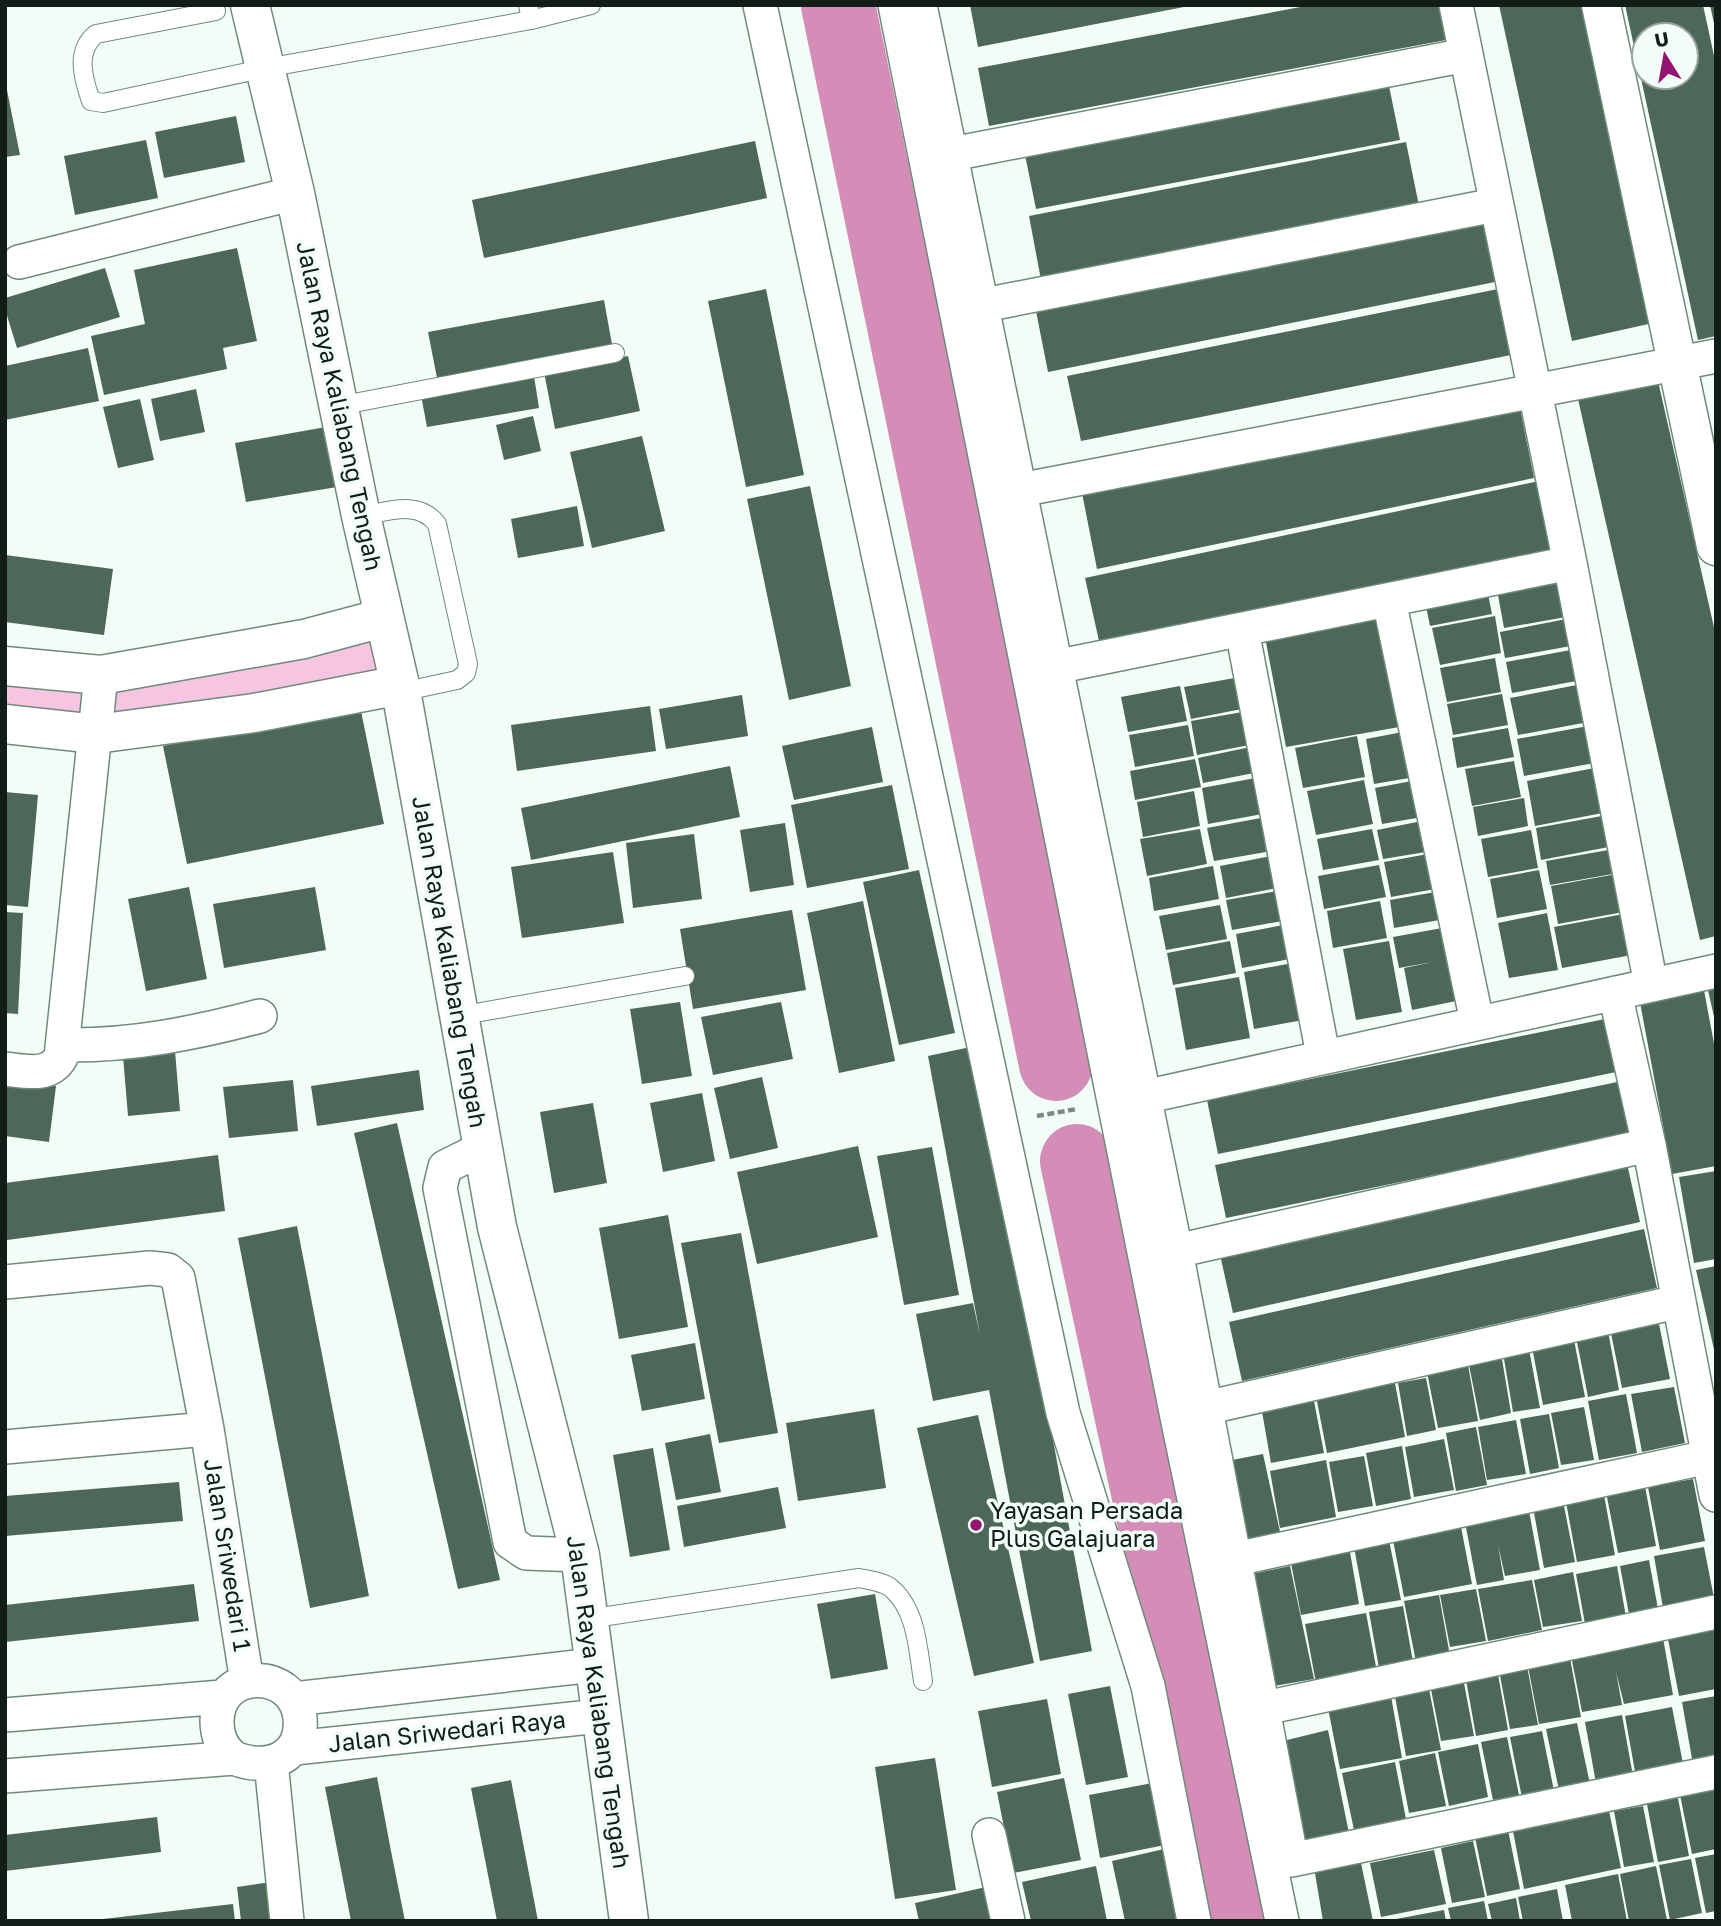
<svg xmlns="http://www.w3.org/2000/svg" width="1721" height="1926" viewBox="0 0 1721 1926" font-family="'Golos Text',sans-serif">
	<rect width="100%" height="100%" fill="#f1fdf6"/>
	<path fill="#f6c5e1" d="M383,618L400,685L5,724V665L101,675Z"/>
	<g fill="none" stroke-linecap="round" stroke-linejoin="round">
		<path stroke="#d48db7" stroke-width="74" d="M838,5L1056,1064
			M1077,1161L1240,1921"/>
	</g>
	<path fill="#4d6859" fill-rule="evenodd" d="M970,5H1184V7L978,47Z
		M1311,5H1439L1446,40L989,126L978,68Z
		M1499,5H1584L1653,323L1572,341Z
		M1625,5H1703L1716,65V336L1698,340ZM1644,35H1686V77H1644Z
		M1710,5H1716V28H1715Z
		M1387,76L1400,140L1036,209L1023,145Z
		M5,80L20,155L5,157Z
		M236,116L245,162L164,178L155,132Z
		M146,140L158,198L75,215L64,156Z
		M755,141L767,198L484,258L472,200Z
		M1406,142L1419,206L1041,280L1029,216Z
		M1482,216L1495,282L1048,372L1035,306Z
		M237,248L257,341L223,348L227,369L104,395L91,336L145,324L134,270Z
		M105,268L120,317L17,348L5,309V298Z
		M1503,288L1516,354L1081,441L1067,376Z
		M766,289L804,475L746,487L708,301Z
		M604,300L613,350L438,383L428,332Z
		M88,348L99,401L5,420V366Z
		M628,356L640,411L555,429L544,372Z
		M534,376L539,408L427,427L421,395Z
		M1658,381L1716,636V936L1700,940L1578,399Z
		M196,389L205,432L160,441L151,399Z
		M140,399L154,460L118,468L103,407Z
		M1519,403L1534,478L1097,569L1082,493Z
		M533,416L541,451L504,460L496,425Z
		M326,427L337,487L246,502L235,443Z
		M642,436L665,531L592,548L570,452Z
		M1539,481L1554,554L1101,650L1085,578Z
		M810,486L851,686L789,700L747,499Z
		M577,506L584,546L518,558L511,519Z
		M5,555L113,569L104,635L5,622Z
		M1569,571L1577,615L1504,628L1496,584Z
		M1486,584L1492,614L1430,626L1424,596Z
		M1384,614L1405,726L1286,747L1265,637Z
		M1495,616L1501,653L1440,665L1432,628Z
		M1577,617L1582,644L1505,658L1500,632Z
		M1581,648L1587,679L1512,693L1506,662Z
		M1495,658L1501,692L1447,702L1440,668Z
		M1246,676L1252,707L1191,719L1184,687Z
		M1587,683L1594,721L1518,735L1510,698Z
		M1180,686L1187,721L1128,732L1121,697Z
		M1502,694L1508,725L1453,735L1447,704Z
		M742,695L748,736L666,749L659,709Z
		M360,706L384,824L187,864L163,746Z
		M650,706L656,751L517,771L511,725Z
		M1254,710L1260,743L1197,755L1191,721Z
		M1599,724L1605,761L1524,776L1517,739Z
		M1188,725L1194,756L1135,767L1129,735Z
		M872,727L883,782L794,800L782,746Z
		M1508,728L1514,757L1457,768L1452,738Z
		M1413,730L1421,776L1374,784L1366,739Z
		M1357,736L1365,777L1303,788L1295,748Z
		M1260,745L1264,771L1203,783L1198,758Z
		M1195,759L1201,787L1135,800L1130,771Z
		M1514,761L1521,797L1472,806L1465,769Z
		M730,766L740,817L531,860L521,808Z
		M1605,766L1613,811L1535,826L1527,781Z
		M1266,776L1273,812L1208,824L1202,788Z
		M1422,779L1428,816L1382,824L1375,788Z
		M1364,780L1373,824L1316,835L1307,791Z
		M892,785L909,869L807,888L791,805Z
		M1194,791L1200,826L1143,837L1137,802Z
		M5,792L38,795L28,907L5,905Z
		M1524,798L1528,826L1478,836L1473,807Z
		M1613,814L1619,845L1541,860L1536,828Z
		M1261,818L1266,852L1214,861L1207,828Z
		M1432,819L1438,850L1383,859L1377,830Z
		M785,823L794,885L750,892L740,830Z
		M1200,829L1207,864L1147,876L1140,839Z
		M1372,829L1379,860L1323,870L1317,839Z
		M1531,830L1538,868L1488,877L1481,839Z
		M694,834L702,899L633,908L626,843Z
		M1620,848L1624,872L1550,885L1546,861Z
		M613,852L624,923L522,938L511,867Z
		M1439,852L1446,887L1391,897L1384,862Z
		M1271,856L1277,888L1226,898L1220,866Z
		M1379,865L1386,897L1324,909L1318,876Z
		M1213,866L1219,899L1154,911L1149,878Z
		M919,870L955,1033L899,1045L863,882Z
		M1539,870L1547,909L1497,918L1490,879Z
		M1622,873L1629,911L1558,924L1551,886Z
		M189,887L207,979L146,991L128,899Z
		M315,887L326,950L224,968L213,904Z
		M1283,890L1288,920L1232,930L1226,900Z
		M1447,890L1451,918L1394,928L1390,900Z
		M863,901L895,1061L839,1073L807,913Z
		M1380,901L1387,938L1333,948L1327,911Z
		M1220,905L1227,939L1166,950L1159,916Z
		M792,910L806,990L693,1009L680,929Z
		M5,912L23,913L18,1014L5,1013Z
		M1547,913L1558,970L1509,978L1498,923Z
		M1629,913L1637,954L1562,968L1554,927Z
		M1289,924L1295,958L1242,968L1236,934Z
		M1453,926L1466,999L1412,1010L1404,968L1433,962L1399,968L1393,937Z
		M1230,941L1236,973L1173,985L1167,953Z
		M1389,941L1402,1012L1356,1020L1343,949Z
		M1298,962L1309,1019L1254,1029L1244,972Z
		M1239,977L1250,1038L1186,1050L1175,988Z
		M1703,985L1716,1054V1166L1672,1174L1639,997Z
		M1716,985V1021H1715L1707,986Z
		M680,1002L692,1076L642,1084L630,1009Z
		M781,1002L793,1059L713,1075L701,1017Z
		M1615,1017L1626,1070L1218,1154L1207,1100Z
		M174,1039L180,1111L128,1116L122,1044Z
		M980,1045L1092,1651L1040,1661L989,1390L933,1401L916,1314L973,1303L980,1335L928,1056Z
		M419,1070L424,1110L317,1126L311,1086Z
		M762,1077L778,1148L730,1159L714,1088Z
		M5,1079L56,1086L49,1142L5,1136Z
		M293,1080L298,1131L229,1138L223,1087Z
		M1627,1080L1638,1133L1226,1218L1215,1165Z
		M702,1093L715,1161L663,1172L650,1103Z
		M593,1103L607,1183L554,1193L540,1112Z
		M397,1123L500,1580L458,1589L354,1133Z
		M858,1146L878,1237L757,1264L737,1172Z
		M932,1147L959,1295L904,1305L877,1156Z
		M218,1155L225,1211L7,1240L5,1183Z
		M1626,1159L1640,1222L1233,1313L1219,1250Z
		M1716,1171V1259L1694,1263L1679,1177Z
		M668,1215L688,1327L619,1339L599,1228Z
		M297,1226L369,1596L310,1608L238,1238Z
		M1644,1229L1657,1288L1242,1381L1229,1322Z
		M741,1233L778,1433L719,1443L681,1243Z
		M1716,1266V1354H1715L1696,1270Z
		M1659,1324L1670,1379L1622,1388L1611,1333Z
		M1608,1331L1619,1390L1588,1397L1576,1337Z
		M1574,1340L1585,1397L1543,1405L1532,1347Z
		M695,1343L705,1399L642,1411L631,1355Z
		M1529,1349L1540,1408L1513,1412L1503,1353Z
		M1502,1359L1511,1413L1480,1420L1469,1365Z
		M1468,1365L1478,1421L1438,1428L1427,1372Z
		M1426,1378L1436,1430L1407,1436L1398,1383Z
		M1395,1383L1405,1437L1327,1453L1316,1396Z
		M1674,1387L1685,1443L1642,1452L1631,1394Z
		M1626,1394L1637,1453L1599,1460L1588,1401Z
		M1313,1396L1324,1453L1271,1463L1261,1406Z
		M1584,1407L1594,1460L1561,1465L1551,1413Z
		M874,1409L886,1488L798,1501L786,1423Z
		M1549,1414L1559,1468L1530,1474L1520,1419Z
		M978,1415L1034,1663L974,1676L917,1428Z
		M1516,1420L1526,1474L1487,1480L1478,1427Z
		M1476,1427L1487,1485L1456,1491L1446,1433Z
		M710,1434L721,1492L676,1500L665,1443Z
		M1444,1439L1454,1490L1414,1497L1405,1447Z
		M1402,1446L1411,1499L1376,1506L1366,1453Z
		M653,1448L670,1550L630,1557L613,1455Z
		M1263,1454L1282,1541L1245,1549L1227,1461Z
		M1364,1456L1373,1506L1338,1512L1329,1462Z
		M1326,1460L1336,1517L1280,1528L1270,1471Z
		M1693,1479L1705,1541L1660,1550L1648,1487Z
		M179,1482L183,1521L5,1536V1496Z
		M1645,1486L1656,1546L1618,1553L1606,1492Z
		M778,1487L786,1528L684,1547L677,1506Z
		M1604,1495L1615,1555L1577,1562L1566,1502Z
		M1563,1501L1575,1562L1544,1568L1533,1507Z
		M1529,1511L1540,1570L1505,1576L1498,1545L1504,1580L1477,1585L1465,1522Z
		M1461,1527L1472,1584L1404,1597L1393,1540Z
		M1389,1540L1401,1600L1365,1606L1354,1547Z
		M1704,1547L1714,1598L1663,1608L1654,1556Z
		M1350,1552L1359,1604L1301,1615L1291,1563Z
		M1649,1560L1658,1609L1629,1614L1620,1566Z
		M1290,1566L1314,1679L1274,1686L1252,1574Z
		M1617,1566L1626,1617L1585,1624L1576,1574Z
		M1573,1572L1582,1621L1543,1627L1534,1580Z
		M1532,1580L1542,1630L1488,1641L1478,1589Z
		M194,1584L199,1621L5,1642V1605Z
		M1476,1589L1486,1641L1450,1647L1440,1595Z
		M875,1594L888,1669L831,1679L817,1604Z
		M1439,1595L1450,1656L1416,1662L1404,1601Z
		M1403,1606L1413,1662L1379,1668L1369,1612Z
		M1366,1613L1377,1672L1316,1683L1305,1624Z
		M1716,1625V1689L1679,1696L1667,1634Z
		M1662,1632L1673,1695L1624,1704L1616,1672L1622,1705L1582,1712L1571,1655Z
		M1569,1653L1581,1717L1539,1724L1527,1661Z
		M1527,1666L1538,1725L1510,1729L1499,1670Z
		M1497,1669L1508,1730L1476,1736L1465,1674Z
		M1463,1678L1474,1736L1441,1741L1430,1684Z
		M1428,1684L1441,1750L1406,1756L1394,1691Z
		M1110,1686L1128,1777L1086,1785L1068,1694Z
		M1391,1696L1402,1758L1340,1769L1328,1708Z
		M1716,1696V1765L1694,1770L1682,1702Z
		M1047,1699L1061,1774L992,1787L978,1711Z
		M1672,1707L1684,1769L1636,1777L1625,1716Z
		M1622,1715L1633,1776L1596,1783L1585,1722Z
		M1577,1723L1590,1784L1559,1790L1546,1729Z
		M1328,1730L1351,1843L1306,1851L1283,1741Z
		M1542,1731L1554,1791L1522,1798L1510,1737Z
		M1507,1737L1519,1795L1493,1800L1481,1742Z
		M1478,1744L1488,1797L1449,1806L1438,1752Z
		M1435,1753L1446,1806L1409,1813L1399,1761Z
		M935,1758L956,1890L895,1899L875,1767Z
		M1395,1762L1406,1819L1354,1830L1342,1773Z
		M377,1777L391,1851L405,1921H351L325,1787Z
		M1064,1778L1081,1860L1013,1873L997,1792Z
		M511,1780L538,1921H497L471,1788Z
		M1158,1782L1170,1844L1100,1858L1089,1795Z
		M1716,1788V1849L1692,1854L1680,1795Z
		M1677,1793L1689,1856L1658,1862L1646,1799Z
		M1643,1806L1654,1862L1624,1867L1614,1811Z
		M1609,1811L1621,1868L1524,1889L1513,1831Z
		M157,1817L161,1852L5,1871V1835Z
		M1508,1830L1520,1889L1487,1896L1475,1837Z
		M1473,1841L1485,1897L1452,1903L1441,1848Z
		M1164,1849L1179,1921H1125L1112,1861Z
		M1434,1850L1446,1904L1381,1917L1370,1863Z
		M1716,1854V1911L1706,1913L1695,1858Z
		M1360,1858L1373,1921H1323L1314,1867Z
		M1691,1859L1702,1913L1670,1920L1659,1865Z
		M1096,1866L1107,1921H1031L1022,1882Z
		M1656,1866L1667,1920L1629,1921L1620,1874Z
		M1618,1874L1627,1921H1572L1565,1885Z
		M271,1882L275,1921H241L237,1887Z
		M986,1887L993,1921H919L915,1903Z
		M1557,1889L1563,1921H1523L1518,1897Z
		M1516,1898L1520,1921H1492L1488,1904Z
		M1484,1901L1488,1921H1451L1448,1908Z
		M233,1904L235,1921H103V1919Z
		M1444,1910L1446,1921H1396V1919Z"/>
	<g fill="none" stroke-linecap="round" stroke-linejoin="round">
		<defs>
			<path id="service" d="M216,11L96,34C75,51 83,78 91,101L103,103L266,68L531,20L528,5
				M531,20L591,5
				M338,406L615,353
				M361,516C387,512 418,499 437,524L468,664L466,673L457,680L401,692
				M458,1016L685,976
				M588,1619L859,1578C868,1580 884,1582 891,1588C917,1610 918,1650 923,1681"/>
			<path id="minor" d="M760,5L1063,1413L1148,1686L1194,1921
				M895,5L1177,1417L1282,1921
				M920,5L1176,1251L1289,1846
				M1456,5L1570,563L1651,985
				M952,154L1466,55
				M19,262L295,193
				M984,305L1495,205
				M1020,490L1716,356
				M1389,600L1477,1022
				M1242,630L1323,1055
				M1055,667L1570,563
				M1615,993L1649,1145L1716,1495
				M64,1045C131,1046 196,1033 260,1016
				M5,1069C25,1071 49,1078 61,1057L101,675
				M1144,1097L1716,971
				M483,1148L445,1167L440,1188L510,1542L526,1553L580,1555
				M1176,1251L1649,1145
				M5,1282L150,1268L168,1270L178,1278L207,1429L247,1682
				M1205,1408L1677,1302
				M5,1447L207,1429
				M1236,1559L1708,1457
				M294,1699L594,1665
				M1265,1708L1716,1612
				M5,1715L222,1697
				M294,1748L600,1716
				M271,1762L287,1921
				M5,1776L234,1758C267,1772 304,1758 300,1718C295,1668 218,1667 217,1721C217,1737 222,1748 234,1758
				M989,1835L1008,1921
				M1291,1860L1716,1772"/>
			<path id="tertiary" d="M1601,5L1716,546
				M5,666L101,675L304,639L383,618
				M5,724L96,734L254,713L400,685"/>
			<path id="primary" d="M250,5L295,193L361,516L400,685L497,1227L580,1555L629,1921"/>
		</defs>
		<use href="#service" stroke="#6f8b7a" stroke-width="20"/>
		<use href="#minor" stroke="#6f8b7a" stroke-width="36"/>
		<use href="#tertiary" stroke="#6f8b7a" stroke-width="41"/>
		<use href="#primary" stroke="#6f8b7a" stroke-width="41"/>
		<path stroke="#7d8882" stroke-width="4.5" stroke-dasharray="7 3.5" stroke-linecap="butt" d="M1037,1116L1077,1109"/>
		<use href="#service" stroke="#fff" stroke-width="18"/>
		<use href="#minor" stroke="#fff" stroke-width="33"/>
		<use href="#tertiary" stroke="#fff" stroke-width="38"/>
		<use href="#primary" stroke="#fff" stroke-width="38"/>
	</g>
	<circle fill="#94156f" stroke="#f1fdf6" stroke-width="2.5" cx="976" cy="1525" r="7"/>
	<g text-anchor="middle" stroke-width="7" stroke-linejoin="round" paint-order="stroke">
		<g font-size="24" fill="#121d17" stroke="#f1fdf6">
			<text transform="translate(339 406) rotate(78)" y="8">Jalan Raya Kaliabang Tengah</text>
			<text transform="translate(449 962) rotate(80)" y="8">Jalan Raya Kaliabang Tengah</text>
			<text transform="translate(227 1555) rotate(81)" y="8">Jalan Sriwedari 1</text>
			<text transform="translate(598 1702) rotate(82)" y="8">Jalan Raya Kaliabang Tengah</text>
			<text transform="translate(447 1732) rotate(-6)" y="8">Jalan Sriwedari Raya</text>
		</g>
		<g font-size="24" fill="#121d17" stroke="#f1fdf6" text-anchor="start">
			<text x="990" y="1519">Yayasan Persada<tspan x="990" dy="28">Plus Galajuara</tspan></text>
		</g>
	</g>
	<rect width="1721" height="1926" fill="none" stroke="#121d17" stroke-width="14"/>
	<g transform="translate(1665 56) rotate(349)"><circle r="33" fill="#f1fdf6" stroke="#98a39d" stroke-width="2"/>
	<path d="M0-5L12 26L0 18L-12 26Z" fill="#94156f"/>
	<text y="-10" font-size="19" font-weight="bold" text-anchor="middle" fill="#121d17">U</text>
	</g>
</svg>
